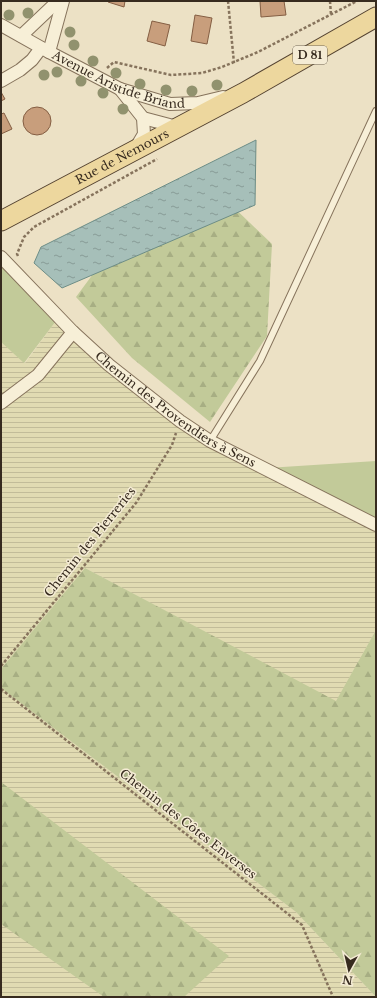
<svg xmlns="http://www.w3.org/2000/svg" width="377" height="998" viewBox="0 0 377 998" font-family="'Libre Baskerville',serif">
	<defs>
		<pattern id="farmland-rules" width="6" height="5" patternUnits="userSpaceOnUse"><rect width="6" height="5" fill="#e1dbb2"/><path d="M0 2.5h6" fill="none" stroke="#c2bc99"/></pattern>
		<pattern id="forest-firs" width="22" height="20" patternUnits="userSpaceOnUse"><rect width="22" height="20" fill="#c2ca99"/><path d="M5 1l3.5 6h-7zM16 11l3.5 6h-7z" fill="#a7ae83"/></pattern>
		<pattern id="water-ripples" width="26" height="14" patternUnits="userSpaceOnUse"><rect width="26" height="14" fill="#a6bfb9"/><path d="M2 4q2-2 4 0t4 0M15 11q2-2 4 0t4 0" fill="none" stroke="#889b96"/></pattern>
	</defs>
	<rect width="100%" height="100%" fill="#ece1c5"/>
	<path fill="url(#farmland-rules)" d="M56,321L163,412L376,523V630L336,702L85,568L1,669V342L25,363Z
		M1,688L296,912L376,997H1Z"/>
	<path fill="#c2ca99" d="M1,249L56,321L24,363L1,342Z
		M376,461V523L267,468Z"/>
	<path fill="url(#forest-firs)" d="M225,199L272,244L267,336L210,422L132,358L76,297L110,251Z
		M85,568L336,701L376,630V997L296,912L1,688V669Z
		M1,782L229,956L184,997H104L1,924Z"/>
	<path fill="url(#water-ripples)" stroke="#6d8d86" d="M256,140L255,205L62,288L34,263L41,247Z"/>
	<path fill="#c89e7c" stroke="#845e43" d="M109,1H125L124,7L108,2Z
		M260,1H284L286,15L261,17Z
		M195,15L212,18L207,44L191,41Z
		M152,21L170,25L165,46L147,41Z
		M1,92L5,99L1,101Z
		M23 121a14 14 0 1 1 28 0a14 14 0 1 1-28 0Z
		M4,113L12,129L1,134V114Z"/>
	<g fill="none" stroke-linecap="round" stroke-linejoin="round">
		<defs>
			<path id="lane" d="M210,441L260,361L376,111"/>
			<g id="street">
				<path id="s1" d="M1,25L49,52L120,89L170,104L198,103L223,97"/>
				<path d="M21,36L58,1"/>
				<path d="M49,52L63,1"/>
				<path d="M1,81L20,70L32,60L41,48"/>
				<path d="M120,89L143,118L144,134L135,149"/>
				<path d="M143,118L177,127"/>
				<path id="s2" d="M1,257L73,332L109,365L180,421L210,441L376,525"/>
				<path d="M1,403L38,375L73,332"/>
			</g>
			<g id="primary">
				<path id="s3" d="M1,221L243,93L376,17"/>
			</g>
		</defs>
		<use href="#lane" stroke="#86735c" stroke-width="8"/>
		<use href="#street" stroke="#86735c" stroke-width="14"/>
		<use href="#primary" stroke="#544230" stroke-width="21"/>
		<path stroke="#86735c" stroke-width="2.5" stroke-dasharray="3 2" stroke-linecap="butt" d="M228,1L234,63
			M330,1L331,15
			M107,68L114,62L171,75L202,73L222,67L258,52L357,1
			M18,256L17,254L24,237L34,227L157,159
			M1,666L136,503L172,445L176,433
			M1,689L302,925L333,997"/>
		<use href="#lane" stroke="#f7efd7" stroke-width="6"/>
		<use href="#street" stroke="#f7efd7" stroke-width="12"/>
		<use href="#primary" stroke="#edd79e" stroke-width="19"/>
	</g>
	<g fill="#91926e">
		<circle cx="28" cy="13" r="5.5"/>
		<circle cx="9" cy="15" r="5.5"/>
		<circle cx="70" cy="32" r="5.5"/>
		<circle cx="74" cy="45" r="5.5"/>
		<circle cx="93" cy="61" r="5.5"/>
		<circle cx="57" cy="72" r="5.5"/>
		<circle cx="116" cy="73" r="5.5"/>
		<circle cx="44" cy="75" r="5.5"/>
		<circle cx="81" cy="81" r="5.5"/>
		<circle cx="140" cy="84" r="5.5"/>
		<circle cx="217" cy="85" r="5.5"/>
		<circle cx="166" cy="90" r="5.5"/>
		<circle cx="192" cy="91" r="5.5"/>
		<circle cx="103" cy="93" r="5.5"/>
		<circle cx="123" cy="109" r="5.5"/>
	</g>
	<g text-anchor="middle" stroke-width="3" stroke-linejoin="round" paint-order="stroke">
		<rect fill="#f4ebd4" stroke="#706555" stroke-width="1" x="293" y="46" width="34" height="18" rx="3"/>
		<g font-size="11" font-weight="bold" fill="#372b1f">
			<text x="310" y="59">D 81</text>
		</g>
		<g font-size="12" fill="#372b1f" stroke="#f4ebd4">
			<text dy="4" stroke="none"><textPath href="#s1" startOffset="131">Avenue Aristide Briand</textPath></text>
			<text dy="4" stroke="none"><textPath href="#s3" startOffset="137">Rue de Nemours</textPath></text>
			<text dy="4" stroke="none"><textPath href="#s2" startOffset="233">Chemin des Provendiers à Sens</textPath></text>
			<text transform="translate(90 542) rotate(-51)" y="4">Chemin des Pierreries</text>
			<text transform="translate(188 824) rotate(38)" y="4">Chemin des Côtes Enverses</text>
		</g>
	</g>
	<rect width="377" height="998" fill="none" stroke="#372b1f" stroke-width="4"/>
	<g transform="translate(349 970) rotate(188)" stroke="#f4ebd4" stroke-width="3" paint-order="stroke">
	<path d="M0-3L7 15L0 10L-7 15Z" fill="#372b1f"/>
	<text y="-6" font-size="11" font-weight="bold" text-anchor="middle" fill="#372b1f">N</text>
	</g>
</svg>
